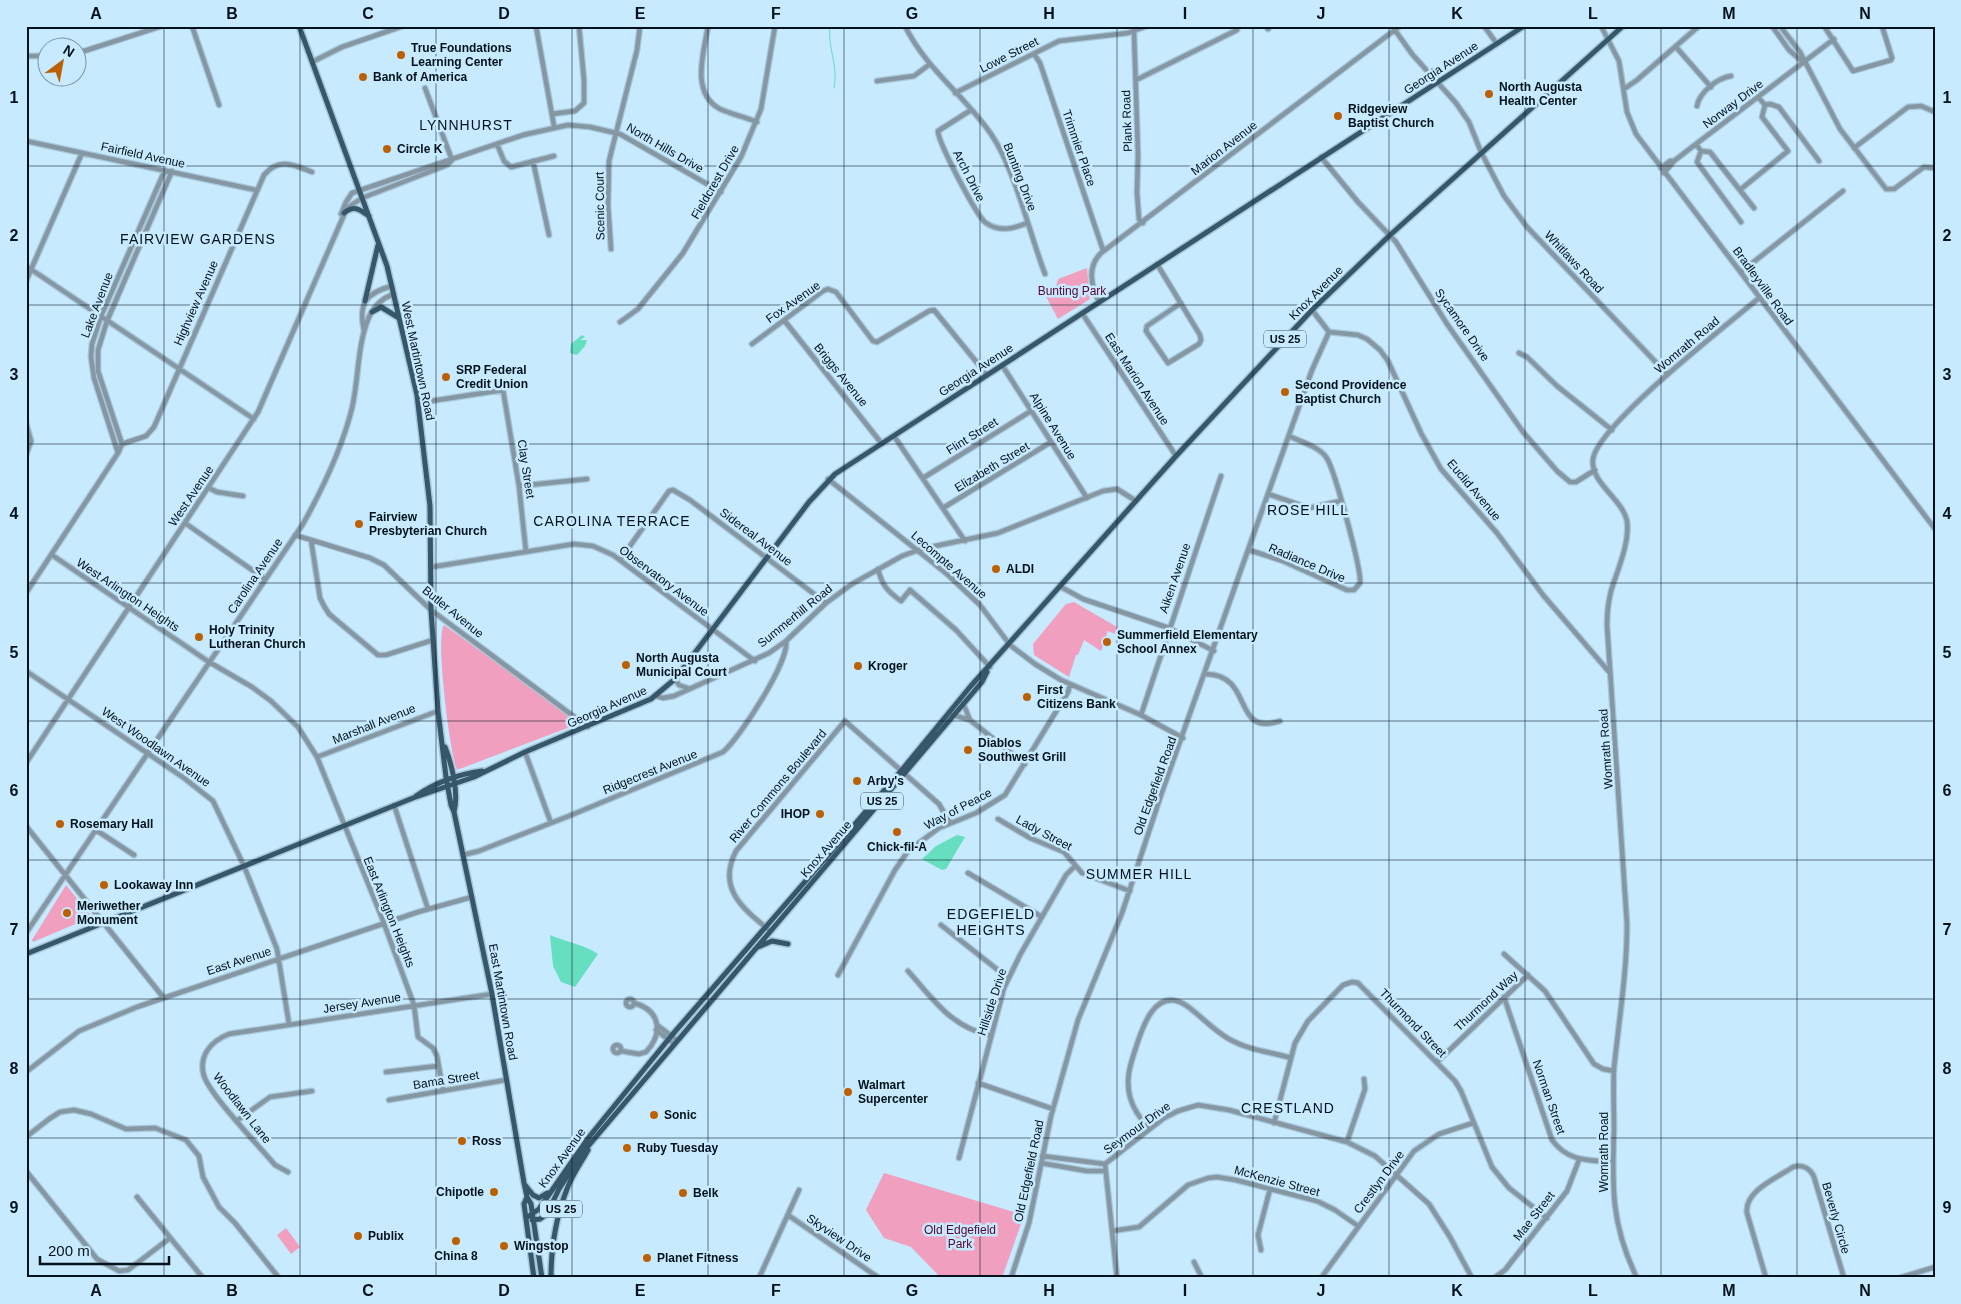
<svg xmlns="http://www.w3.org/2000/svg" width="1961" height="1304" viewBox="0 0 1961 1304" font-family="Arial,sans-serif">
	<rect width="100%" height="100%" fill="#c7eaff"/>
	<path fill="#f09fbf" d="M1087,268L1090,299L1058,319L1043,291L1056,287L1058,279Z
		M1074,602L1117,627L1115,634L1108,631L1101,651L1084,640L1078,655H1076L1069,677L1034,655L1033,644L1066,604Z
		M444,625L555,704L578,724L457,770C450,754 435,638 444,625Z
		M66,885L92,917L33,942L32,940Z
		M884,1173L1024,1215L1002,1278H941L911,1247L884,1238L866,1210Z
		M286,1228L300,1247L291,1254L277,1235Z"/>
	<path fill="#66dec0" d="M582,335L585,337L580,340H587L585,346L577,355L570,353L571,344Z
		M957,835L965,837L946,869L942,870L922,859L936,846Z
		M550,935C566,942 583,944 598,954L575,987L561,982L553,966Z"/>
	<g fill="none" stroke-linecap="round" stroke-linejoin="round">
		<path stroke="#66dec0" stroke-width="1" d="M830,26C827,47 839,67 834,88"/>
		<defs>
			<path id="minor" d="M192,26L219,105
				M536,26L554,126
				M708,26C704,52 690,93 720,109C731,114 745,117 757,122
				M905,26C926,69 965,96 991,134C1015,169 1029,232 1045,274
				M1266,26L1268,29
				M1392,26L1412,54L1456,103L1469,122L1481,152L1504,196L1527,227L1667,374
				M1484,26L1497,44
				M1601,26L1619,61L1627,112L1636,134L1935,529
				M1772,26L1789,50L1803,62
				M1780,26L1800,52L1840,129L1886,189H1894L1924,167L1935,168
				M1824,26L1853,71L1891,60L1892,58L1882,26
				M1134,32L1138,155L1137,193L1139,219L1143,223
				M1676,47L1711,87
				M78,53L162,26
				M1034,54L1040,63L1103,250
				M26,56H48
				M312,62L342,47L403,26
				M1136,80L1237,30
				M877,81L914,76L930,64
				M425,88L452,160
				M1624,89L1637,80L1699,26
				M955,93L1059,41L1128,33L1147,26
				M1765,105L1770,104L1779,107L1819,161
				M1697,106C1699,93 1717,78 1731,76
				M971,110L938,131C938,142 977,217 986,223C999,232 1013,229 1027,223
				M552,114L575,111L584,103V80L579,26
				M26,141L256,190
				M497,144L504,161L511,167L554,156
				M1696,144L1701,151L1710,152L1754,208
				M1854,148L1908,107L1921,106L1935,112
				M1701,151L1697,162L1741,222
				M1321,157L1358,202L1396,242L1447,324L1523,432L1557,471L1570,482H1576L1595,470
				M533,161L549,235
				M1661,168L1670,161H1674
				M1664,173L1674,161L1696,144L1834,39
				M1741,189L1788,151L1762,117L1765,105L1758,97
				M341,214L346,202L352,193L523,135L568,125L590,127L620,134L721,192
				M611,249L608,206L609,161L637,50L640,26
				M1157,264L1200,335L1201,340L1199,344L1168,363L1146,331L1147,326L1181,303
				M26,266L254,419
				M1741,272L1843,191
				M26,281L82,153
				M1099,302C1091,286 1087,267 1101,253L1400,26
				M1082,313L1176,456
				M784,320L882,444
				M620,322L638,309L683,253L741,157L761,109L775,26
				M364,331C358,303 366,293 392,286
				M1329,332L1358,335L1367,339L1380,350L1388,361L1421,433L1441,469L1497,533L1543,595L1610,673
				M752,344L823,291L828,289L836,292L873,341L877,342L929,311L934,310L987,375
				M1519,353L1527,357L1557,386L1612,430
				M1002,365L1087,498
				M418,403L503,390L519,486L526,552
				M26,423L31,441L26,455
				M894,436L965,541
				M122,444L146,436L154,427L264,175C279,157 294,165 312,172
				M118,453L122,444L98,371V350L107,321L172,171
				M923,478L1031,411
				M828,479L947,574L980,605L1010,645L1035,664L1061,680L1141,715L1183,738
				M519,486L587,479
				M209,488L217,492L243,496
				M1268,494L1309,508L1341,501
				M943,508L1051,442
				M185,523L265,579
				M295,535L370,558L384,565L431,610L588,727
				M311,540L320,598L324,606L329,614L378,655H386L433,640
				M1249,550L1283,561L1347,590H1354L1360,583C1362,571 1334,467 1326,457C1318,446 1301,442 1289,436
				M52,555L209,662L252,687L271,701L298,727L317,757L382,918L414,1005L418,1037L433,1048L437,1056L443,1091
				M620,560L669,491L673,490L690,500L826,603
				M432,567L574,544L593,546L613,555L755,661
				M878,569C882,585 887,591 901,601L910,590L956,630L990,667
				M1061,587L1083,599L1169,628L1214,651
				M26,593L118,453L94,378L91,357L92,344L101,316L165,170
				M26,671L184,778L213,801L244,866L277,949L289,1024
				M1206,674C1255,675 1231,737 1280,721
				M675,679L679,685L690,689
				M656,696L663,698L674,696L769,653L786,641L826,603L852,584L902,556L921,549L998,533L1103,491L1117,489L1136,501
				M963,703L970,720L1025,764
				M953,715L970,720
				M1141,715L1221,476
				M525,752L551,823
				M317,757L438,711
				M26,763L258,412L347,208L362,198L447,165L452,160
				M394,805L428,909
				M998,819L1030,838L1064,852L1082,873L1130,891
				M26,826L163,997
				M96,830L134,855
				M463,855L479,851L569,816L723,752C740,738 790,660 786,641
				M968,873L1042,917
				M941,925L1008,978
				M769,930C742,908 717,888 736,851L845,721L939,804L950,823
				M26,933L303,524C323,488 342,449 352,408C359,378 357,345 369,317C374,306 382,298 394,294
				M1504,954L1545,991L1594,1064L1603,1069L1614,1071
				M908,971C935,1001 950,1026 991,1036
				M838,975L895,870L908,851L939,828L976,813L1005,795L1068,692L1070,684
				M1504,997L1552,1140C1568,1162 1589,1160 1613,1162
				M626 1003a4 4 0 1 1 8 0a4 4 0 1 1-8 0Z
				M657,1025L677,1040
				M656,1030L674,1044
				M613 1049a4 4 0 1 1 8 0a4 4 0 1 1-8 0Z
				M621,1051L639,1054L646,1052C664,1033 660,1010 634,1003
				M1437,1062L1528,975
				M26,1072L79,1031L137,1007L418,912L472,897
				M386,1072L438,1066
				M978,1083L1053,1109
				M389,1100L506,1080
				M238,1120L270,1097L312,1091
				M1274,1123L1295,1043L1308,1021L1343,985L1352,982L1358,983L1455,1081L1461,1091L1492,1167L1509,1188L1547,1218
				M1150,1129C1130,1109 1123,1088 1132,1060C1139,1038 1152,982 1187,1006C1201,1016 1213,1030 1229,1039C1248,1050 1271,1052 1291,1058
				M26,1137L49,1119L60,1112L74,1110L91,1114L126,1129L155,1128L186,1140L199,1156L203,1177L219,1207L235,1223L279,1278
				M1347,1142L1365,1089L1364,1079
				M1042,1156L1105,1164
				M959,1158L1004,988L1020,955L1066,875L1075,866
				M1041,1163L1087,1171H1104
				M26,1171L97,1259L119,1271L128,1270L170,1238
				M288,1172L275,1165C260,1147 210,1095 204,1076C198,1056 211,1041 229,1034L492,994
				M137,1197L203,1278
				M788,1215L879,1278
				M1112,1231L1139,1227L1188,1185L1208,1178L1217,1177L1236,1180L1317,1201L1335,1210L1358,1226
				M1261,1250L1258,1235L1270,1189
				M1194,1262L1202,1278
				M759,1278L799,1190
				M1011,1278L1029,1223L1051,1116L1078,1020L1122,913L1162,792L1312,370L1329,332L1312,310
				M1117,1278L1105,1164L1164,1118L1178,1111L1198,1105L1229,1110L1347,1142L1375,1156L1429,1204L1450,1237L1472,1278
				M1321,1278L1414,1151L1439,1134L1473,1123
				M1494,1278L1505,1270L1567,1191L1579,1160
				M1637,1278C1611,1225 1612,1187 1614,1129C1614,1109 1613,1088 1614,1068C1619,1020 1627,972 1627,924L1607,625C1607,614 1608,603 1611,591C1617,571 1630,543 1627,521C1622,498 1590,483 1593,459C1598,425 1728,324 1759,298
				M1766,1278L1747,1213C1744,1191 1777,1178 1793,1167C1802,1164 1810,1168 1814,1177L1844,1278
				M1899,1278L1935,1267"/>
			<path id="major" d="M299,26L387,266L417,395L430,506L431,610L438,711L446,777L451,805L454,812L492,994L524,1183L527,1197L531,1204L542,1278
				M344,213C354,205 359,209 369,216
				M365,301L378,245
				M372,312L381,307L399,318
				M445,747C452,765 459,793 454,812
				M416,796C435,783 459,774 482,771
				M758,947L772,941L788,944
				M26,954L413,798L474,777L525,752L651,699L675,679L809,502L835,474L1524,26
				M525,1185L533,1195L539,1198L547,1193
				M527,1197L524,1204L534,1278
				M526,1218L539,1209L589,1137L672,1035L901,771L970,687L1176,456L1312,310L1389,236L1623,26
				M532,1220L540,1219L547,1214L559,1189L584,1151L982,682L987,672
				M551,1278C551,1248 556,1217 567,1189C572,1175 581,1163 588,1150"/>
		</defs>
		<use href="#minor" stroke="#a8c7db" stroke-width="7"/>
		<use href="#major" stroke="#a8c7db" stroke-width="8"/>
		<use href="#minor" stroke="#8597a2" stroke-width="4.5"/>
		<use href="#major" stroke="#36576a" stroke-width="5"/>
	</g>
	<path fill="none" stroke="#03121b" stroke-width="1" stroke-opacity="0.55" d="M164,26V1278M300,26V1278M436,26V1278M572,26V1278M708,26V1278M844,26V1278M980,26V1278M1117,26V1278M1253,26V1278M1389,26V1278M1525,26V1278M1661,26V1278M1797,26V1278M26,166H1935M26,305H1935M26,444H1935M26,583H1935M26,721H1935M26,860H1935M26,999H1935M26,1138H1935"/>
	<g fill="#bb6005" stroke="#c7eaff" stroke-width="2">
		<circle cx="401" cy="55" r="5"/>
		<circle cx="363" cy="77" r="5"/>
		<circle cx="1489" cy="94" r="5"/>
		<circle cx="1338" cy="116" r="5"/>
		<circle cx="387" cy="149" r="5"/>
		<circle cx="446" cy="377" r="5"/>
		<circle cx="1285" cy="392" r="5"/>
		<circle cx="359" cy="524" r="5"/>
		<circle cx="996" cy="569" r="5"/>
		<circle cx="199" cy="637" r="5"/>
		<circle cx="1107" cy="642" r="5"/>
		<circle cx="626" cy="665" r="5"/>
		<circle cx="858" cy="666" r="5"/>
		<circle cx="1027" cy="697" r="5"/>
		<circle cx="968" cy="750" r="5"/>
		<circle cx="857" cy="781" r="5"/>
		<circle cx="820" cy="814" r="5"/>
		<circle cx="60" cy="824" r="5"/>
		<circle cx="897" cy="832" r="5"/>
		<circle cx="104" cy="885" r="5"/>
		<circle cx="67" cy="913" r="5"/>
		<circle cx="848" cy="1092" r="5"/>
		<circle cx="654" cy="1115" r="5"/>
		<circle cx="462" cy="1141" r="5"/>
		<circle cx="627" cy="1148" r="5"/>
		<circle cx="494" cy="1192" r="5"/>
		<circle cx="683" cy="1193" r="5"/>
		<circle cx="358" cy="1236" r="5"/>
		<circle cx="456" cy="1241" r="5"/>
		<circle cx="504" cy="1246" r="5"/>
		<circle cx="647" cy="1258" r="5"/>
	</g>
	<g text-anchor="middle" stroke-width="5" stroke-linejoin="round" paint-order="stroke">
		<g fill="#c7eaff" stroke="#3e535f" stroke-width="1">
			<rect x="1264" y="330.5" width="42" height="17" rx="4"/>
			<rect x="861" y="792.5" width="42" height="17" rx="4"/>
			<rect x="540" y="1200.5" width="42" height="17" rx="4"/>
		</g>
		<g font-size="11" font-weight="bold" fill="#03121b">
			<text x="1285" y="343">US 25</text>
			<text x="882" y="805">US 25</text>
			<text x="561" y="1213">US 25</text>
		</g>
		<g font-size="12" font-weight="bold" fill="#03121b" stroke="#c7eaff" text-anchor="start">
			<text x="411" y="52">True Foundations<tspan x="411" dy="14">Learning Center</tspan></text>
			<text x="373" y="81">Bank of America</text>
			<text x="1499" y="91">North Augusta<tspan x="1499" dy="14">Health Center</tspan></text>
			<text x="1348" y="113">Ridgeview<tspan x="1348" dy="14">Baptist Church</tspan></text>
			<text x="397" y="153">Circle K</text>
			<text x="456" y="374">SRP Federal<tspan x="456" dy="14">Credit Union</tspan></text>
			<text x="1295" y="389">Second Providence<tspan x="1295" dy="14">Baptist Church</tspan></text>
			<text x="369" y="521">Fairview<tspan x="369" dy="14">Presbyterian Church</tspan></text>
			<text x="1006" y="573">ALDI</text>
			<text x="209" y="634">Holy Trinity<tspan x="209" dy="14">Lutheran Church</tspan></text>
			<text x="1117" y="639">Summerfield Elementary<tspan x="1117" dy="14">School Annex</tspan></text>
			<text x="636" y="662">North Augusta<tspan x="636" dy="14">Municipal Court</tspan></text>
			<text x="868" y="670">Kroger</text>
			<text x="1037" y="694">First<tspan x="1037" dy="14">Citizens Bank</tspan></text>
			<text x="978" y="747">Diablos<tspan x="978" dy="14">Southwest Grill</tspan></text>
			<text x="867" y="785">Arby's</text>
			<text x="810" y="818" text-anchor="end">IHOP</text>
			<text x="70" y="828">Rosemary Hall</text>
			<text x="897" y="851" text-anchor="middle">Chick-fil-A</text>
			<text x="114" y="889">Lookaway Inn</text>
			<text x="77" y="910">Meriwether<tspan x="77" dy="14">Monument</tspan></text>
			<text x="858" y="1089">Walmart<tspan x="858" dy="14">Supercenter</tspan></text>
			<text x="664" y="1119">Sonic</text>
			<text x="472" y="1145">Ross</text>
			<text x="637" y="1152">Ruby Tuesday</text>
			<text x="484" y="1196" text-anchor="end">Chipotle</text>
			<text x="693" y="1197">Belk</text>
			<text x="368" y="1240">Publix</text>
			<text x="514" y="1250">Wingstop</text>
			<text x="456" y="1260" text-anchor="middle">China 8</text>
			<text x="657" y="1262">Planet Fitness</text>
		</g>
		<g font-size="12" fill="#03121b" stroke="#c7eaff">
			<text transform="translate(1009 55) rotate(-27)" y="4">Lowe Street</text>
			<text transform="translate(1441 68) rotate(-33)" y="4">Georgia Avenue</text>
			<text transform="translate(1733 104) rotate(-37)" y="4">Norway Drive</text>
			<text transform="translate(1127 121) rotate(-92)" y="4">Plank Road</text>
			<text transform="translate(665 148) rotate(30)" y="4">North Hills Drive</text>
			<text transform="translate(1079 148) rotate(71)" y="4">Trimmier Place</text>
			<text transform="translate(1224 148) rotate(-38)" y="4">Marion Avenue</text>
			<text transform="translate(143 155) rotate(12)" y="4">Fairfield Avenue</text>
			<text transform="translate(969 176) rotate(63)" y="4">Arch Drive</text>
			<text transform="translate(1020 177) rotate(69)" y="4">Bunting Drive</text>
			<text transform="translate(715 182) rotate(-60)" y="4">Fieldcrest Drive</text>
			<text transform="translate(600 206) rotate(-91)" y="4">Scenic Court</text>
			<text transform="translate(1574 262) rotate(47)" y="4">Whitlaws Road</text>
			<text transform="translate(1763 286) rotate(54)" y="4">Bradleyville Road</text>
			<text transform="translate(1316 293) rotate(-45)" y="4">Knox Avenue</text>
			<text transform="translate(793 302) rotate(-35)" y="4">Fox Avenue</text>
			<text transform="translate(196 303) rotate(-66)" y="4">Highview Avenue</text>
			<text transform="translate(97 305) rotate(-69)" y="4">Lake Avenue</text>
			<text transform="translate(1462 325) rotate(55)" y="4">Sycamore Drive</text>
			<text transform="translate(1687 345) rotate(-40)" y="4">Womrath Road</text>
			<text transform="translate(418 361) rotate(78)" y="4">West Martintown Road</text>
			<text transform="translate(976 370) rotate(-33)" y="4">Georgia Avenue</text>
			<text transform="translate(841 375) rotate(51)" y="4">Briggs Avenue</text>
			<text transform="translate(1137 379) rotate(57)" y="4">East Marion Avenue</text>
			<text transform="translate(1053 426) rotate(58)" y="4">Alpine Avenue</text>
			<text transform="translate(972 436) rotate(-32)" y="4">Flint Street</text>
			<text transform="translate(992 467) rotate(-31)" y="4">Elizabeth Street</text>
			<text transform="translate(526 469) rotate(81)" y="4">Clay Street</text>
			<text transform="translate(1474 490) rotate(50)" y="4">Euclid Avenue</text>
			<text transform="translate(191 496) rotate(-56)" y="4">West Avenue</text>
			<text transform="translate(756 537) rotate(37)" y="4">Sidereal Avenue</text>
			<text transform="translate(1307 563) rotate(23)" y="4">Radiance Drive</text>
			<text transform="translate(949 565) rotate(41)" y="4">Lecompte Avenue</text>
			<text transform="translate(255 576) rotate(-56)" y="4">Carolina Avenue</text>
			<text transform="translate(1175 578) rotate(-71)" y="4">Aiken Avenue</text>
			<text transform="translate(664 581) rotate(37)" y="4">Observatory Avenue</text>
			<text transform="translate(128 595) rotate(34)" y="4">West Arlington Heights</text>
			<text transform="translate(453 612) rotate(39)" y="4">Butler Avenue</text>
			<text transform="translate(795 616) rotate(-39)" y="4">Summerhill Road</text>
			<text transform="translate(607 707) rotate(-24)" y="4">Georgia Avenue</text>
			<text transform="translate(374 724) rotate(-22)" y="4">Marshall Avenue</text>
			<text transform="translate(156 747) rotate(35)" y="4">West Woodlawn Avenue</text>
			<text transform="translate(1606 749) rotate(-94)" y="4">Womrath Road</text>
			<text transform="translate(650 772) rotate(-22)" y="4">Ridgecrest Avenue</text>
			<text transform="translate(778 786) rotate(-50)" y="4">River Commons Boulevard</text>
			<text transform="translate(1155 786) rotate(-70)" y="4">Old Edgefield Road</text>
			<text transform="translate(958 809) rotate(-28)" y="4">Way of Peace</text>
			<text transform="translate(1044 833) rotate(28)" y="4">Lady Street</text>
			<text transform="translate(826 849) rotate(-49)" y="4">Knox Avenue</text>
			<text transform="translate(389 912) rotate(68)" y="4">East Arlington Heights</text>
			<text transform="translate(239 961) rotate(-18)" y="4">East Avenue</text>
			<text transform="translate(1486 1001) rotate(-43)" y="4">Thurmond Way</text>
			<text transform="translate(503 1002) rotate(80)" y="4">East Martintown Road</text>
			<text transform="translate(992 1002) rotate(-72)" y="4">Hillside Drive</text>
			<text transform="translate(362 1003) rotate(-9)" y="4">Jersey Avenue</text>
			<text transform="translate(1413 1023) rotate(46)" y="4">Thurmond Street</text>
			<text transform="translate(446 1080) rotate(-9)" y="4">Bama Street</text>
			<text transform="translate(1549 1097) rotate(71)" y="4">Norman Street</text>
			<text transform="translate(242 1108) rotate(52)" y="4">Woodlawn Lane</text>
			<text transform="translate(1137 1128) rotate(-36)" y="4">Seymour Drive</text>
			<text transform="translate(1604 1152) rotate(-90)" y="4">Womrath Road</text>
			<text transform="translate(562 1158) rotate(-54)" y="4">Knox Avenue</text>
			<text transform="translate(1029 1171) rotate(-78)" y="4">Old Edgefield Road</text>
			<text transform="translate(1277 1181) rotate(15)" y="4">McKenzie Street</text>
			<text transform="translate(1379 1182) rotate(-53)" y="4">Crestlyn Drive</text>
			<text transform="translate(1534 1216) rotate(-52)" y="4">Mae Street</text>
			<text transform="translate(1836 1218) rotate(74)" y="4">Beverly Circle</text>
			<text transform="translate(839 1238) rotate(34)" y="4">Skyview Drive</text>
		</g>
		<g font-size="12" fill="#570632" stroke="#c7eaff">
			<text x="1072" y="295">Bunting Park</text>
			<text x="960" y="1234">Old Edgefield<tspan x="960" dy="14">Park</tspan></text>
		</g>
		<g font-size="14" letter-spacing="1" fill="#03121b" stroke="#c7eaff">
			<text x="466" y="130">LYNNHURST</text>
			<text x="198" y="244">FAIRVIEW GARDENS</text>
			<text x="1308" y="515">ROSE HILL</text>
			<text x="612" y="526">CAROLINA TERRACE</text>
			<text x="1139" y="879">SUMMER HILL</text>
			<text x="991" y="919">EDGEFIELD<tspan x="991" dy="16">HEIGHTS</tspan></text>
			<text x="1288" y="1113">CRESTLAND</text>
		</g>
	</g>
	<rect width="1961" height="1304" fill="none" stroke="#c7eaff" stroke-width="55"/>
	<g transform="translate(62 62) rotate(32)"><circle r="24" fill="#c7eaff" stroke="#7994a4"/>
	<path d="M0-4L9 19L0 12L-9 19Z" fill="#bb6005"/>
	<text y="-8" font-size="14" font-weight="bold" text-anchor="middle" fill="#03121b">N</text>
	</g>
	<path d="M40 1256v8h129v-8" fill="none" stroke="#03121b" stroke-width="2.5"/>
	<text x="48" y="1256" font-size="15" fill="#03121b" stroke="#c7eaff" stroke-width="4" paint-order="stroke">200 m</text>
	<rect x="28" y="28" width="1906" height="1248" fill="none" stroke="#03121b" stroke-width="2"/>
	<g font-size="16" text-anchor="middle" font-weight="bold" fill="#03121b">
		<text x="96" y="19">A</text>
		<text x="232" y="19">B</text>
		<text x="368" y="19">C</text>
		<text x="504" y="19">D</text>
		<text x="640" y="19">E</text>
		<text x="776" y="19">F</text>
		<text x="912" y="19">G</text>
		<text x="1049" y="19">H</text>
		<text x="1185" y="19">I</text>
		<text x="1321" y="19">J</text>
		<text x="1457" y="19">K</text>
		<text x="1593" y="19">L</text>
		<text x="1729" y="19">M</text>
		<text x="1865" y="19">N</text>
		<text x="14" y="103">1</text>
		<text x="1947" y="103">1</text>
		<text x="14" y="241">2</text>
		<text x="1947" y="241">2</text>
		<text x="14" y="380">3</text>
		<text x="1947" y="380">3</text>
		<text x="14" y="519">4</text>
		<text x="1947" y="519">4</text>
		<text x="14" y="658">5</text>
		<text x="1947" y="658">5</text>
		<text x="14" y="796">6</text>
		<text x="1947" y="796">6</text>
		<text x="14" y="935">7</text>
		<text x="1947" y="935">7</text>
		<text x="14" y="1074">8</text>
		<text x="1947" y="1074">8</text>
		<text x="14" y="1213">9</text>
		<text x="1947" y="1213">9</text>
		<text x="96" y="1296">A</text>
		<text x="232" y="1296">B</text>
		<text x="368" y="1296">C</text>
		<text x="504" y="1296">D</text>
		<text x="640" y="1296">E</text>
		<text x="776" y="1296">F</text>
		<text x="912" y="1296">G</text>
		<text x="1049" y="1296">H</text>
		<text x="1185" y="1296">I</text>
		<text x="1321" y="1296">J</text>
		<text x="1457" y="1296">K</text>
		<text x="1593" y="1296">L</text>
		<text x="1729" y="1296">M</text>
		<text x="1865" y="1296">N</text>
	</g>
</svg>
